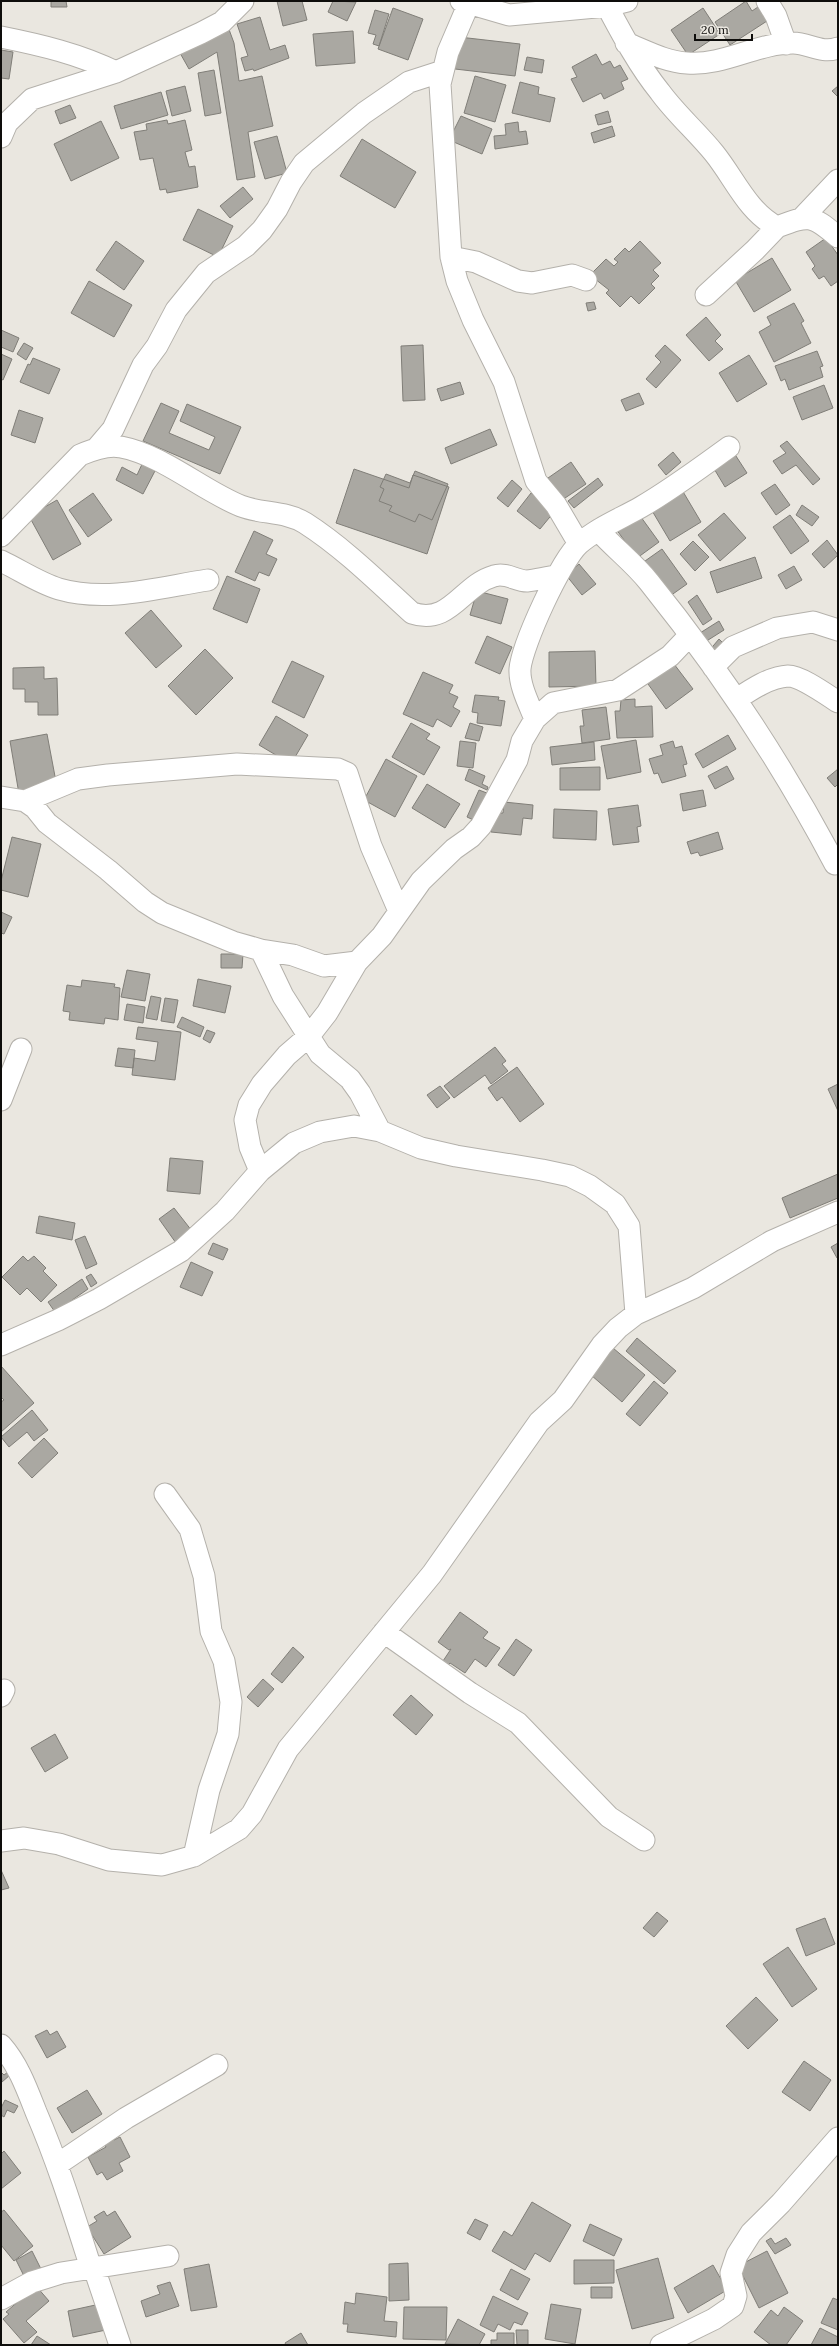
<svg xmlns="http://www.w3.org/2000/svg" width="839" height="2346" viewBox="0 0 839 2346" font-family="Lora,serif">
	<rect width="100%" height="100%" fill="#eae7e0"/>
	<path fill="#aaa8a2" stroke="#807e78" d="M51,1H66L67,7H51Z
		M277,1H302L307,20L283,26Z
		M333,1L356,2L347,21L328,12Z
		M746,1L752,11L758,7L767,21L730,45L715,22Z
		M393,8L423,19L408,60L378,49Z
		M703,8L720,34L688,55L671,30Z
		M375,10L389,14L379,46L373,44L376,35L368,33Z
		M260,17L270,50L285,45L289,58L254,71L253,69L245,71L241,58L248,56L237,24Z
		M227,24L234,43L239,81L262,76L273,126L248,132L255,177L237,180L217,52L189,69L180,53Z
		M353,31L355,63L316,66L313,34Z
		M459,37L520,44L515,76L455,69Z
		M1,50L13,52L9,79L1,78Z
		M596,54L602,65L610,61L614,68L620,65L628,79L621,82L624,89L604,99L601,93L583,102L571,79L577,77L572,67Z
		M527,57L544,60L542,73L524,70Z
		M214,70L221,113L205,116L198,73Z
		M475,76L506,85L495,122L464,113Z
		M520,82L539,87L538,94L555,98L550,122L512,113Z
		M185,86L191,111L172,116L166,91Z
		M838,86V97L832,91Z
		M161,92L168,115L121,129L114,106Z
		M70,105L76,118L60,124L55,111Z
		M608,111L611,122L598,125L595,115Z
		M461,116L492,129L482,154L449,140Z
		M167,120L168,124L185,120L192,150L185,152L189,167L195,166L198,187L167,193L166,189L160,190L153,158L140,160L134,132L147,130L146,124Z
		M101,121L119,158L71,181L54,144Z
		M518,122L519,132L526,131L528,144L495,149L494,136L506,135L505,124Z
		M612,126L615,136L594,143L591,133Z
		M277,136L287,173L265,179L254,142Z
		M362,139L416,172L395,208L340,176Z
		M243,187L253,199L230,218L220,206Z
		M198,209L233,226L218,257L183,240Z
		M826,238L838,255V281L831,286L824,276L819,279L812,269L815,266L806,252Z
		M116,241L144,261L124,290L96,270Z
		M640,241L661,263L653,270L659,276L651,284L655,288L639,304L631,296L620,307L606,293L609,290L590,275L606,259L614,266L618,262L614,259L625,248L629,252Z
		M772,258L791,290L754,312L735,280Z
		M89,281L132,305L114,337L71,313Z
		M594,302L596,309L588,311L586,303Z
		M794,303L804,321L801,323L811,343L774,362L759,332L771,325L767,317Z
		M706,317L721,335L715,341L723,349L709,361L686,335Z
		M1,330L19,338L13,352L1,347Z
		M24,343L33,348L26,360L17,354Z
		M423,345L425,400L403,401L401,346Z
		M665,345L681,360L656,388L646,379L661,362L655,356Z
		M817,351L823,366L820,367L823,377L789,390L785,379L781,381L775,366Z
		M1,354L12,359L3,380L1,379Z
		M749,355L767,384L737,402L719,373Z
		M33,358L60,369L49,394L20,382L28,364L30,365Z
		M460,382L464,394L441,401L437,389Z
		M824,385L833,408L802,420L793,397Z
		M639,393L644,404L626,411L621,400Z
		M161,403L179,411L169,433L209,450L215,437L180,421L187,404L241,427L220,474L143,441Z
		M19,410L43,418L35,443L11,435Z
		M490,429L497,445L451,464L445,448Z
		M787,441L820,479L813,485L796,465L782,474L773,461L786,453L780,446Z
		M673,452L681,462L666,475L658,465Z
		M734,453L747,473L725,487L713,467Z
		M143,462L156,469L143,494L116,480L122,467L137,475Z
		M571,462L586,484L562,500L548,478Z
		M354,469L409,488L413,475L449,487L427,554L336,523Z
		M415,471L448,484L432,520L419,514L415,522L389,511L392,506L379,501L384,489L380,487L386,474L410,483Z
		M598,478L603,485L574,508L568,501Z
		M512,480L522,489L508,507L497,498Z
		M775,484L790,505L776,515L761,493Z
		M682,490L701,522L670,541L651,509Z
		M93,493L112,520L88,537L69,510Z
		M531,493L554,512L540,529L517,511Z
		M57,500L81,544L53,560L29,516Z
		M802,505L819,517L812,526L796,515Z
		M638,513L659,542L637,558L616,529Z
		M724,513L746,538L720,561L698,535Z
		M790,515L809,541L791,554L773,527Z
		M254,531L273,540L266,554L277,559L269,576L259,572L255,581L235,572Z
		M827,540L838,555L824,568L812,554Z
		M693,541L709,557L695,571L680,554Z
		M662,549L687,584L670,596L645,561Z
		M755,557L762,578L717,593L710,572Z
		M579,564L596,584L582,595L566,575Z
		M794,566L802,580L786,589L778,575Z
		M227,576L260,589L247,623L213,609Z
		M477,591L508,599L501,624L470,615Z
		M697,595L712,619L703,625L688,602Z
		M151,610L182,646L156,668L125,633Z
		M719,621L724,630L705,642L700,633Z
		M487,636L512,647L500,674L475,663Z
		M719,639L727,647L716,659L708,652Z
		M205,649L233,678L196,715L168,686Z
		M595,651L596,686L549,687V652Z
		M292,661L324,676L304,718L272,702Z
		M674,664L693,689L666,709L648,684Z
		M44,667V679L57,678L58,715H38V702H25V689H13V668Z
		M423,672L453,685L449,693L458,697L453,707L460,711L451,727L437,719L433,727L403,714Z
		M475,695L499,697L498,700L505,701L501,726L477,723L478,713L472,712Z
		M635,699V707L652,706L653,737L617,738L615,711H620L621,700Z
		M606,707L610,739L582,743L580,726H584L582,710Z
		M276,716L308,735L291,764L259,745Z
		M411,723L430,734L426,739L440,747L424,775L392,757Z
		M470,723L483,727L479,741L465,738Z
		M47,734L57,787L19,794L10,741Z
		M728,735L736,749L703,768L695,754Z
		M636,740L641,772L607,779L601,746Z
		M460,741L476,743L473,768L457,766Z
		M673,741L675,748L682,746L687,764L683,765L686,776L662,783L658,773L654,774L649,759L663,755L660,745Z
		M594,742L595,760L552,765L550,747Z
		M386,759L417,776L395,817L364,800Z
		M727,766L734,779L715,789L708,776Z
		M600,767V790H560V768Z
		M469,769L485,776L482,784L488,787L487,790L465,780Z
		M838,769V784L835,787L827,778Z
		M427,784L460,804L445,828L412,808Z
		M479,790L492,795L480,823L467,817Z
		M703,790L706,806L683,811L680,794Z
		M504,802L533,805L532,819L523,818L521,835L491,832L493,813H503Z
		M638,805L641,826L637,827L639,842L613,845L608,809Z
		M554,809L597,811L596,840L553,838Z
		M718,832L723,849L700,856L698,852L691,854L687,842Z
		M12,837L41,844L28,897L1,890V881Z
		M1,912L12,917L4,934L1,933Z
		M221,954H243L242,968H221Z
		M127,970L150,974L145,1001L121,997Z
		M198,979L231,986L225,1013L193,1006Z
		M82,980L115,984L114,987L120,988L118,1020L105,1018L104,1024L69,1020L70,1012L63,1011L67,985L81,987Z
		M151,996L161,998L157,1020L146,1018Z
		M165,998L178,1000L174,1023L161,1021Z
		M127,1004L145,1007L143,1023L124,1020Z
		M182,1017L204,1027L200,1037L177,1027Z
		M138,1027L181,1032L175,1080L132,1075L134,1058L155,1061L158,1042L136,1039Z
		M207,1030L215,1033L210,1043L203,1039Z
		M495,1047L506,1061L502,1064L508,1071L491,1084L485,1075L454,1098L444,1086Z
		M118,1048L135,1050L133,1068L115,1066Z
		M517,1067L544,1104L520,1122L502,1097L497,1101L488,1088Z
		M838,1084V1111L828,1089Z
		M440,1086L450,1098L437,1108L427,1095Z
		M170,1158L203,1161L200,1194L167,1191Z
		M838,1174V1198L790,1218L782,1198Z
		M174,1208L192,1231L176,1243L159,1219Z
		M39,1216L75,1223L72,1240L36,1233Z
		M85,1236L97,1264L86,1269L75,1240Z
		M213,1243L228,1249L223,1260L208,1254Z
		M838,1243V1258H837L831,1247Z
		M23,1256L28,1261L34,1256L46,1268L43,1271L57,1285L41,1302L27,1288L20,1295L2,1277Z
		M191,1262L213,1272L202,1296L180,1287Z
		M91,1274L97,1283L91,1287L86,1277Z
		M82,1279L88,1289L55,1312L48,1302Z
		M637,1338L676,1371L664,1384L626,1351Z
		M613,1348L645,1375L622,1402L591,1375Z
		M1,1366L34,1403L1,1432V1402L4,1400L1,1397Z
		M654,1381L668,1393L640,1426L626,1414Z
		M32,1410L48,1430L34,1441L27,1432L9,1447L1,1437Z
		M44,1438L58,1453L32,1478L18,1463Z
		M460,1612L488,1632L483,1638L500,1648L486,1667L475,1659L465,1673L450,1663L448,1665L443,1661L451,1649L449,1650L438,1642Z
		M516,1639L532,1650L514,1676L498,1665Z
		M293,1647L304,1657L282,1683L271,1674Z
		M263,1679L274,1689L258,1707L247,1697Z
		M411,1695L433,1715L416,1735L393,1715Z
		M55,1734L68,1758L45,1772L31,1748Z
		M1,1870L9,1888L1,1890Z
		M657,1912L668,1921L654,1937L643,1928Z
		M825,1918L835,1944L806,1956L796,1929Z
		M788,1947L817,1989L792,2007L763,1964Z
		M756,1997L778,2020L748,2049L726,2026Z
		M47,2030L50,2035L57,2031L66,2047L47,2058L35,2036Z
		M804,2061L831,2080L810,2111L782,2092Z
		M1,2072L4,2075L8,2072L10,2075L2,2082Z
		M87,2090L102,2114L72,2133L57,2108Z
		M5,2100L18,2106L14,2113L7,2110L4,2117L1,2115V2108Z
		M112,2136L114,2140L120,2137L130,2157L119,2163L123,2171L107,2180L102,2172L97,2175L88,2157L106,2147L103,2141Z
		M4,2151L21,2173L1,2189V2154Z
		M532,2202L571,2225L550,2262L535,2253L525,2270L492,2251L504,2231L512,2236Z
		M4,2210L33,2246L14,2261L1,2245V2212Z
		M104,2211L107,2216L115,2211L131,2237L104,2254L87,2227L97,2221L94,2217Z
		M475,2219L488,2225L480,2240L467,2233Z
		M590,2224L622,2239L614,2256L583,2241Z
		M771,2238L775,2244L786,2238L791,2245L775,2254L766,2241Z
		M32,2251L41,2269L25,2278L16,2260Z
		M767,2251L788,2293L759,2308L738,2266Z
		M658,2258L674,2318L632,2329L616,2270Z
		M574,2260H614V2283L574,2284Z
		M408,2263L409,2300L389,2301V2264Z
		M209,2264L217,2307L191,2311L184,2269Z
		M713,2265L727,2290L688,2313L674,2288Z
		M511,2269L530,2279L518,2300L500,2290Z
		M170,2282L179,2306L146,2317L141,2301L160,2294L157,2286Z
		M36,2286L49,2301L26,2321L37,2332L24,2343L3,2319L9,2314L6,2312Z
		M591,2287H612V2298H591Z
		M356,2293L387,2297L384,2321L397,2322L396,2337L347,2332L348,2324H343L345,2302L355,2304Z
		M493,2296L528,2313L522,2325L514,2322L510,2330L498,2324L494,2332L480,2325Z
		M833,2298L838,2300V2330L821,2323Z
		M100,2304L106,2330L73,2337L68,2311Z
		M551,2304L581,2309L575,2344L545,2339Z
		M404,2307H447L446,2340L403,2339Z
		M784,2307L803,2321L786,2345H771L754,2332L771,2310L778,2316Z
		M458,2319L485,2334L479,2345L445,2344Z
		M820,2328L838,2337V2345H811Z
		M516,2330H528V2345H517Z
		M301,2333L308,2345H286L285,2343Z
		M497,2333H514V2345H491V2340H497Z
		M37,2336L51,2345H31Z"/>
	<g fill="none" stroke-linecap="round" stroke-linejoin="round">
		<defs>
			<path id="minor" d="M461,1L509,15L607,6L627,1
				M767,1L776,16L786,44
				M469,3L448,52L440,84L451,257L457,281L473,320L504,382L536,481L556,505L579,544
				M607,6C623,36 639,66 660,92C676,114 697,132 714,153C735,179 747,211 777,227C809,215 811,214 838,237
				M1,37C41,45 79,54 116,72
				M626,43C646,51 666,62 687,63C724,66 757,43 793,43C809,43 821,54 838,48
				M1,137L7,123L32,99L116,72L201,33L222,22L243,1
				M803,217L838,180
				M451,257L476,262L518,281L532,283L572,275L586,280
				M706,295L755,250L777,227
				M96,449L113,429L143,365L157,346L176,310L206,273L246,246L262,230L277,209L291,182L304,163L364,113L409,82L443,71
				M598,530C614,548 634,563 649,582C720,670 782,764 835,864
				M1,536L80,455C92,450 108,444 121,447C163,455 203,491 241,506C261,514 286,511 305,523C344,548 378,582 412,613C450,626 462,585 494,576C506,572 516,581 527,581C537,580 547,577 557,576
				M1,561C20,570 39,583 59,589C107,603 161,587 208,580
				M713,667L733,647L777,628L813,622L838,630
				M737,699C752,689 770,677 788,676C801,676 827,695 838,702
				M535,719C529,704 519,685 520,669C522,645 561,560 579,544C597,528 620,519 641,507C672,489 700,468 729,447
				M1,797L25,801L35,808L47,823L108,870L145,902L162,913L233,942L261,950L293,955L324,966L357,962
				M25,801L78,779L108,775L237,764L338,769L347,773L371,846L399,911
				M261,950L283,996L320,1054L350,1079L360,1093L380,1131
				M1,1100L21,1049
				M260,1171L250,1147L245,1120L249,1105L262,1084L287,1055L309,1036L327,1013L357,962L382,936L421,881L454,849L471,837L481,826L517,760L522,741L535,719L553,703L618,690L670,656L690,635
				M1,1345L58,1320L99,1299L181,1251L225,1211L260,1171L294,1143L320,1132L354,1126L380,1131L421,1148L456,1156L542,1170L570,1176L590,1186L615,1204L629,1226L636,1314
				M165,1494L190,1529L204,1576L211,1631L224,1661L231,1702L228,1734L209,1790L194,1856
				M384,1632L470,1693L518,1723L609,1817L644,1840
				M1,1696L4,1690
				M1,1841L24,1838L59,1844L109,1860L162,1865L194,1856L239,1829L252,1814L288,1749L432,1574L539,1422L563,1400L602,1345L618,1328L636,1314L693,1288L772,1241L838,1212
				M1,2045C18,2064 27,2089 36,2112C58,2163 74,2215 91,2268
				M58,2164L126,2118L217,2065
				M94,2268L120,2345
				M1,2299L32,2282L61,2273L168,2256
				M661,2345L714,2319L733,2306L736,2296L731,2273L737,2255L751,2233L781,2203L838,2138"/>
		</defs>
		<use href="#minor" stroke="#b4b1ab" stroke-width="23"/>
		<use href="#minor" stroke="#fff" stroke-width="21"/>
	</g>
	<rect width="839" height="2346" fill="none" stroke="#0e0d0b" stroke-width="4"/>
	<path d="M695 34v6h57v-6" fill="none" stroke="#0e0d0b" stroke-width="2"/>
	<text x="701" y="34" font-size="12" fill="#0e0d0b" stroke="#eae7e0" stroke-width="3" paint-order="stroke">20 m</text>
</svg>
